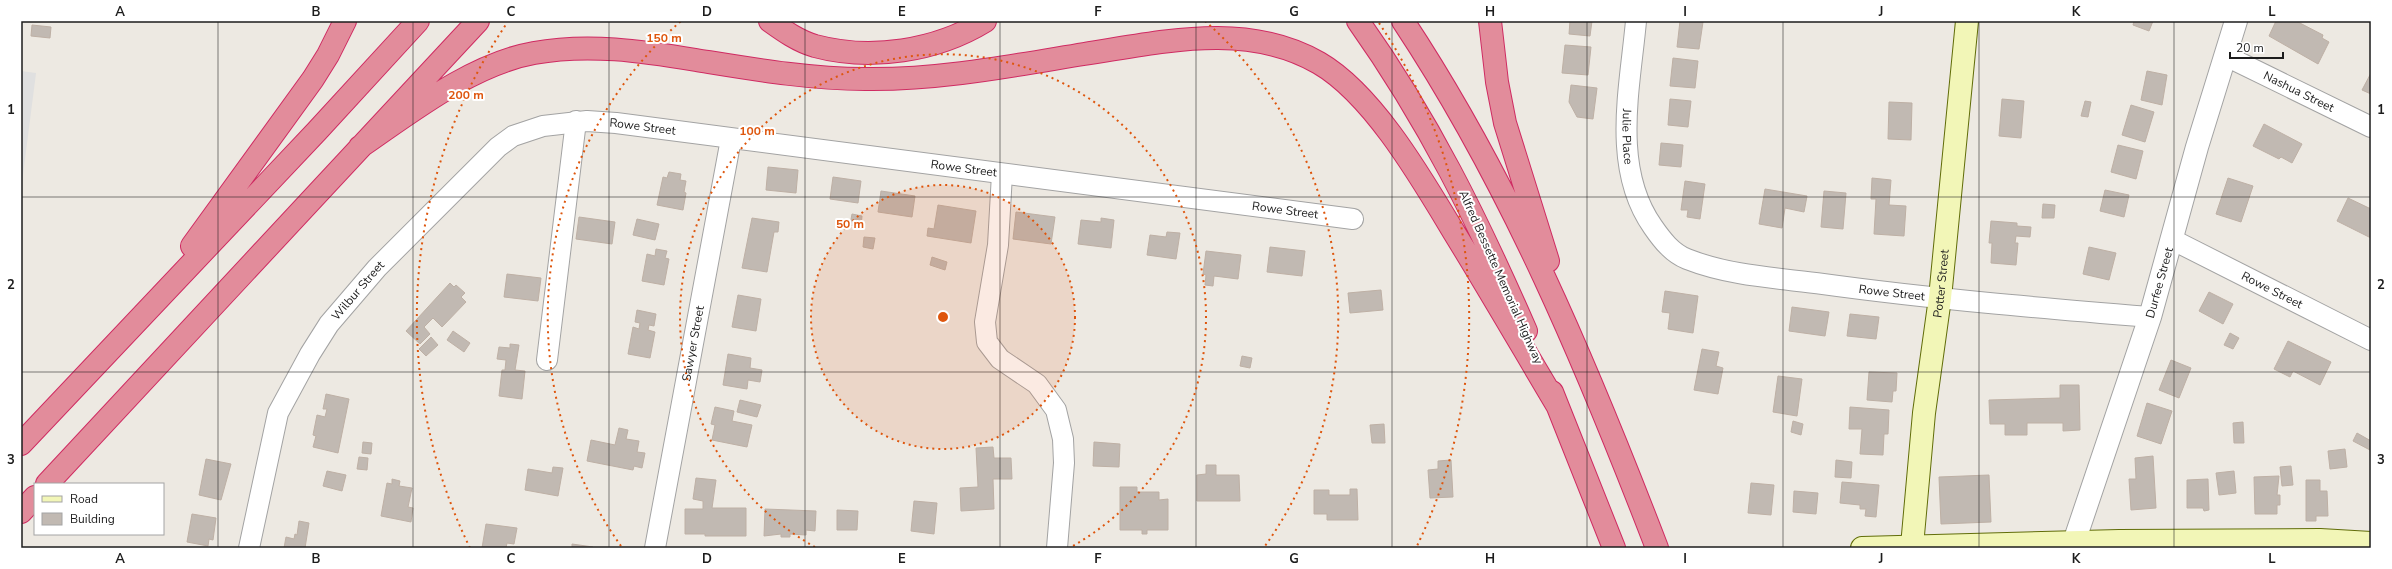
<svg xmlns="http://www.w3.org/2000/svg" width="2392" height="569" viewBox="0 0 2392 569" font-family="'Nunito Sans',sans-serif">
	<rect width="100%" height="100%" fill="#ede9e2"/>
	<path fill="#e0e0e0" d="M21,71L36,73L21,190Z"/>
	<path fill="#c1b9b2" stroke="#beb0a5" d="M1570,21H1592L1590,36L1569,34Z
		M1680,21L1703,22L1699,49L1677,47Z
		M2134,21H2153L2149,31L2133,25Z
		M2276,21H2296L2323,35L2322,38L2329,42L2318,64L2269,36Z
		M32,25L51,27L50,38L31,36Z
		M1565,45L1591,47L1588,75L1562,73Z
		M1673,58L1698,61L1695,88L1670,86Z
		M2147,71L2167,75L2162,105L2141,100Z
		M2371,73V94L2362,90Z
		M1571,85L1597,88L1593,119L1577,117L1569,102Z
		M1670,99L1691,101L1688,127L1668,125Z
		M2002,99L2024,101L2021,138L1999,136Z
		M2085,101L2091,102L2088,117L2081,116Z
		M1889,102L1912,103L1911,140L1888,139Z
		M2131,105L2154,112L2145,142L2122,135Z
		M2264,124L2302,144L2292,163L2281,157L2279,159L2253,146Z
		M1661,143L1683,145L1681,167L1659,165Z
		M2118,145L2143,151L2136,179L2111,172Z
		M768,167L798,170L796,193L766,190Z
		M669,172L681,174L680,180L686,181L684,192L686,193L683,210L657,205L663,177L667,178Z
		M833,177L861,181L858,203L830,199Z
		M1872,178L1891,180L1889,205L1906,206L1904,236L1874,234L1876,199H1871Z
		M2228,178L2253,186L2241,222L2216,214Z
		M1685,181L1705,184L1700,219L1687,217L1688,210H1681Z
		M1765,189L1807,196L1804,212L1785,208L1782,228L1759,224Z
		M2105,190L2129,195L2124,217L2100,211Z
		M881,191L915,196L912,217L878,212Z
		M1824,191L1846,193L1843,229L1821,227Z
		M2348,198L2371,209V238L2337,221Z
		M2043,204L2055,205L2054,218H2042Z
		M938,205L976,211L971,243L927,236L928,228L934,229Z
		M1016,212L1055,217L1051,244L1013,239Z
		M852,214L862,216L861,227L850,225Z
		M579,217L615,222L612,244L576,239Z
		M752,218L779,222L778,232H774L767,272L742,268Z
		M1101,218L1114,220L1111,248L1078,244L1081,220L1101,222Z
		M637,219L659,224L655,240L633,235Z
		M1991,221L2017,223V226L2031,227L2030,237L2016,236L2015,243H2018L2016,265L1991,263L1992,243H1989Z
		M1167,232L1180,233L1176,259L1147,255L1150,235L1166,237Z
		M864,237L875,238L873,249L863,247Z
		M1270,247L1305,251L1302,276L1267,272Z
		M2089,247L2116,253L2109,280L2083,274Z
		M656,249L667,251L665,258L669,259L664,285L642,281L647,254L655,256Z
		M1206,251L1241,255L1238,279L1214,276L1213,286L1205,285L1206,275L1203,274Z
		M932,257L947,262L945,270L930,265Z
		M507,274L541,278L538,301L504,297Z
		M450,283L454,287L456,285L465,293L461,297L466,302L442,327L433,318L424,327L430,334L420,344L406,331Z
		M1381,290L1383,310L1350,313L1348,293Z
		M1665,291L1698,296L1693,333L1668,329L1670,313L1662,312Z
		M2209,292L2233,304L2223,324L2199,311Z
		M738,295L761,299L756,331L732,327Z
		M1792,307L1829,312L1825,336L1789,331Z
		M637,310L656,314L654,326L649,325L648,330L655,332L650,358L628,354L633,327L639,329L640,323L635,322Z
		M1850,314L1879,317L1876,339L1847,336Z
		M453,331L470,343L464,352L447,340Z
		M2230,333L2239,338L2233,349L2224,345Z
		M431,337L438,345L426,356L419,349Z
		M2288,341L2331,362L2320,385L2293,371L2290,377L2274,369Z
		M510,344L519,345L515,370L525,371L522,399L499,396L502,370H505L506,360L497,359L499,347L510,348Z
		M1702,349L1719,352L1716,366L1723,368L1718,394L1694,390Z
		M728,354L751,358L750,368L762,370L760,382L748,380L747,389L723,385Z
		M1242,356L1252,358L1250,368L1240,366Z
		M2171,360L2191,368L2179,398L2159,390Z
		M1869,372L1897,373L1896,391H1893L1892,402L1867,400Z
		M1778,376L1802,379L1797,416L1773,412Z
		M2060,385H2079L2080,430L2063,431V423H2027V435H2005V424H1990L1989,400L2060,398Z
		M326,394L349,399L338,453L313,447L316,436L313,435L317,415L325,417L327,409H323Z
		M740,400L761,405L757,417L737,412Z
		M2147,403L2172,411L2161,444L2137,436Z
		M715,407L734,411L732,421L752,425L747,447L712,440L715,425L711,424Z
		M1850,407L1889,410L1888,434H1884L1883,455L1860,454L1862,429H1849Z
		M1793,421L1803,424L1801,435L1791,432Z
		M2243,422L2244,443H2234L2233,423Z
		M1384,424L1385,443H1372L1370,425Z
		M619,428L628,430L626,439L639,441L637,452L645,453L642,468L634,466L633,470L587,461L591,440L615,445Z
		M2357,433L2371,441L2370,450L2353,441Z
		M363,442L372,443L371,454L362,453Z
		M1094,442L1120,444L1119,467L1093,466Z
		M993,447L994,458H1011L1012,479H993L994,509L961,511L960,488L978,487L976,448Z
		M2345,449L2347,467L2330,469L2328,451Z
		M2153,456L2156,508L2131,510L2129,479H2136L2135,458Z
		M359,457L368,458L367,470L357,469Z
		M206,459L231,464L221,500L199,495Z
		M1451,460L1453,497L1430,498L1428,470L1438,469V461Z
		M1836,460L1852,462L1851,478L1835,477Z
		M1206,465H1216V475H1239L1240,501H1197V475L1206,474Z
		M2291,466L2293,485L2282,486L2280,467Z
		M553,467L563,468L558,496L525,490L528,469L552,473Z
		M327,471L346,475L342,491L323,486Z
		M2234,471L2236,493L2219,495L2216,473Z
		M1989,475L1991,522L1941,524L1939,477Z
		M2279,476L2277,495H2280V505H2277V514H2255L2254,477Z
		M696,478L716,480L712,508H746V536H705V534H685V509H703V501L693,499Z
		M392,479L400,481L399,486L412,488L408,507L413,508L411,522L381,516L387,483L392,484Z
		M2208,479L2209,510L2204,511L2203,508H2187V480Z
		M2306,480H2320V491H2327L2328,516H2316V521H2306Z
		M1842,482L1879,485L1876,517L1865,516L1866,509H1860V505L1840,503Z
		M1751,483L1774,485L1771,515L1748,513Z
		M1120,487H1137V492H1159V500L1168,499V530H1147V534H1142V530H1120Z
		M1350,489H1357L1358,520H1327V514H1314V490H1329V495H1350Z
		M1794,491L1818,493L1816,514L1793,512Z
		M914,501L937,503L934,534L911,531Z
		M765,509L816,511L815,531L806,530V535L790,534V537H781V534L764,536Z
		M837,510L858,511L857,530H837Z
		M192,514L216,518L213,540L209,539L208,546L187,542Z
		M299,521L309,523L305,548H284L286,537L294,539L295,534L297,535Z
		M486,524L517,528L514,544L507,543L506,548H482Z
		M572,544L593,547V548H572Z"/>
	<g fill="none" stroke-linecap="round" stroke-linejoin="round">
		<defs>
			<g id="minor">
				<path id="s1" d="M1636,21C1630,88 1611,168 1653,227C1662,240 1672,253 1687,259C1730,276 1778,278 1823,284C1932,299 2041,308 2150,317"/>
				<path id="s2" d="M2226,56L2371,127"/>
				<path d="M1002,174L998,245L985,322L987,342L1000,359L1037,384L1056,410L1063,439L1064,463L1057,548"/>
				<path id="s3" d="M2173,240L2371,340"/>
				<path d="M547,360L576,121"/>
				<path id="s4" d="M249,548L278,413L310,354L329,324L377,268L498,147L513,136L543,126L587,121L616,123L1353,219"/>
				<path id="s5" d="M655,548L731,139"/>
			</g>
			<g id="tertiary">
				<path id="s6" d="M2074,542L2150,317L2197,147L2236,21"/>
			</g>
			<g id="secondary">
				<path id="s7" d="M1912,546L1924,413L1940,298L1967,21"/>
				<path d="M1862,548L2119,541L2320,540L2371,543"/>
			</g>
			<path id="motorway" d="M770,21C784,31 798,41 815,46C871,61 936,51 985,21
				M1358,21C1429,121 1477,219 1526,331
				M1403,21C1511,184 1587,366 1657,548
				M1490,21L1497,82L1505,123L1548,261
				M360,147C411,112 472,64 534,53C588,43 642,51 696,60C752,69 809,79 865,79C939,80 1011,66 1084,54C1163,42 1246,21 1319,63C1374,95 1423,181 1455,234C1490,291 1523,348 1557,405
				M192,246L313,79L328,55L345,21
				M1552,392L1614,548
				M21,444L317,131L418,21
				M47,484L478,21
				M21,512L35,497"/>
		</defs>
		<use href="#minor" stroke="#a3a3a3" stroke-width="22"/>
		<use href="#tertiary" stroke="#a3a3a3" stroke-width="24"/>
		<use href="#secondary" stroke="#616d09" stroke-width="24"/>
		<use href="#motorway" stroke="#cf2b62" stroke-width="24"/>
		<use href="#minor" stroke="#fff" stroke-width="20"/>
		<use href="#tertiary" stroke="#fff" stroke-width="22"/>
		<use href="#secondary" stroke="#f2f6b7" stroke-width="22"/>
		<use href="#motorway" stroke="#e28c9b" stroke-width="22"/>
	</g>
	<path fill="none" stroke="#1c1c1c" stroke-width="1" stroke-opacity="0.55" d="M218,21V548M413,21V548M609,21V548M805,21V548M1000,21V548M1196,21V548M1392,21V548M1587,21V548M1783,21V548M1979,21V548M2174,21V548M21,197H2371M21,372H2371"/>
	<circle cx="943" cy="317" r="132" fill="#de560d" fill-opacity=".12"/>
	<g fill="none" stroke="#de560d" stroke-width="2" stroke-dasharray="2 4">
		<circle cx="943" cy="317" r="132"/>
		<path d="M815 547A263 263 0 1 1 1071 547"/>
		<path d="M621 546A395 395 0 0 1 681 21M1205 21A395 395 0 0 1 1265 546"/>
		<path d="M470 548A526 526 0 0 1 507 23M1379 23A526 526 0 0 1 1416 548"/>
	</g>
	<g text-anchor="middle" stroke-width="4" stroke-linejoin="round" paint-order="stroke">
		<g font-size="12" fill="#1c1c1c" stroke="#fff">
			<text dy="4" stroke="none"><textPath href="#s2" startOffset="81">Nashua Street</textPath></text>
			<text dy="4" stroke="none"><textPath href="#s4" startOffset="636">Rowe Street</textPath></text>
			<text dy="4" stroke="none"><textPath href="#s1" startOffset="116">Julie Place</textPath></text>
			<text dy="4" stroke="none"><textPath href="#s4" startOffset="960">Rowe Street</textPath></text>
			<text dy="4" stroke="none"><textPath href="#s4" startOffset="1284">Rowe Street</textPath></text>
			<text transform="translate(1501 277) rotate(66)" y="4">Alfred Bessette Memorial Highway</text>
			<text dy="4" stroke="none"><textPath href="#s7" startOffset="264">Potter Street</textPath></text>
			<text dy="4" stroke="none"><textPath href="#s6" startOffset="273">Durfee Street</textPath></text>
			<text dy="4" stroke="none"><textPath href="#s3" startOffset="111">Rowe Street</textPath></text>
			<text dy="4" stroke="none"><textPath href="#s4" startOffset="285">Wilbur Street</textPath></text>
			<text dy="4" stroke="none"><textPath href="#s1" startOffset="467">Rowe Street</textPath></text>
			<text dy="4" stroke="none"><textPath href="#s5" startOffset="208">Sawyer Street</textPath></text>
		</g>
	</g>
	<circle cx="943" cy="317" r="6" fill="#de560d" stroke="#fff" stroke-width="2"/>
	<g font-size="12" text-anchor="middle" font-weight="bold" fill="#de560d" stroke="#fff" stroke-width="4" stroke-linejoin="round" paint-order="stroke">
		<text x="664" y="42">150 m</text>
		<text x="466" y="99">200 m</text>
		<text x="757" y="135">100 m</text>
		<text x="850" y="228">50 m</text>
	</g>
	<rect width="2392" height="569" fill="none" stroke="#ffffff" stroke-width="44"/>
	<rect x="34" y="483" width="130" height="52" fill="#ffffff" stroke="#a4a4a4"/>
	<rect x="42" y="496" width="20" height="6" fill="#f2f6b7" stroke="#a4a4a4"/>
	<text x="70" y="503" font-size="12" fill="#1c1c1c">Road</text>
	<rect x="42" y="513" width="20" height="12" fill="#c1b9b2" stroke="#a4a4a4"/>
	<text x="70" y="523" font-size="12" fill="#1c1c1c">Building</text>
	<path d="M2230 52v6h53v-6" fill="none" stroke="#1c1c1c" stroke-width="2"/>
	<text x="2236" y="52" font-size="12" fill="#1c1c1c" stroke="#ffffff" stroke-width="3" paint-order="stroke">20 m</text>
	<rect x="22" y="22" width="2348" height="525" fill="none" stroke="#1c1c1c" stroke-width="1.5"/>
	<g font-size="13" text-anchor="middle" font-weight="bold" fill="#1c1c1c">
		<text x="120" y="16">A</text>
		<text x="316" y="16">B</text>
		<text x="511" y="16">C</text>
		<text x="707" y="16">D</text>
		<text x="902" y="16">E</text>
		<text x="1098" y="16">F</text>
		<text x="1294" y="16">G</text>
		<text x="1490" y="16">H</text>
		<text x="1685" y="16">I</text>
		<text x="1881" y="16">J</text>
		<text x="2076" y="16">K</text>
		<text x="2272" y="16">L</text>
		<text x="11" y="114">1</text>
		<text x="2381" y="114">1</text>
		<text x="11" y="289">2</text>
		<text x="2381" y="289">2</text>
		<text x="11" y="464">3</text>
		<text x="2381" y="464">3</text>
		<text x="120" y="563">A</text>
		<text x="316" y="563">B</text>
		<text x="511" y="563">C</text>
		<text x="707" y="563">D</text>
		<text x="902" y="563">E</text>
		<text x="1098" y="563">F</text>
		<text x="1294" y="563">G</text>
		<text x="1490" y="563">H</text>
		<text x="1685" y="563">I</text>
		<text x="1881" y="563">J</text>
		<text x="2076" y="563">K</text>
		<text x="2272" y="563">L</text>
	</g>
</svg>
